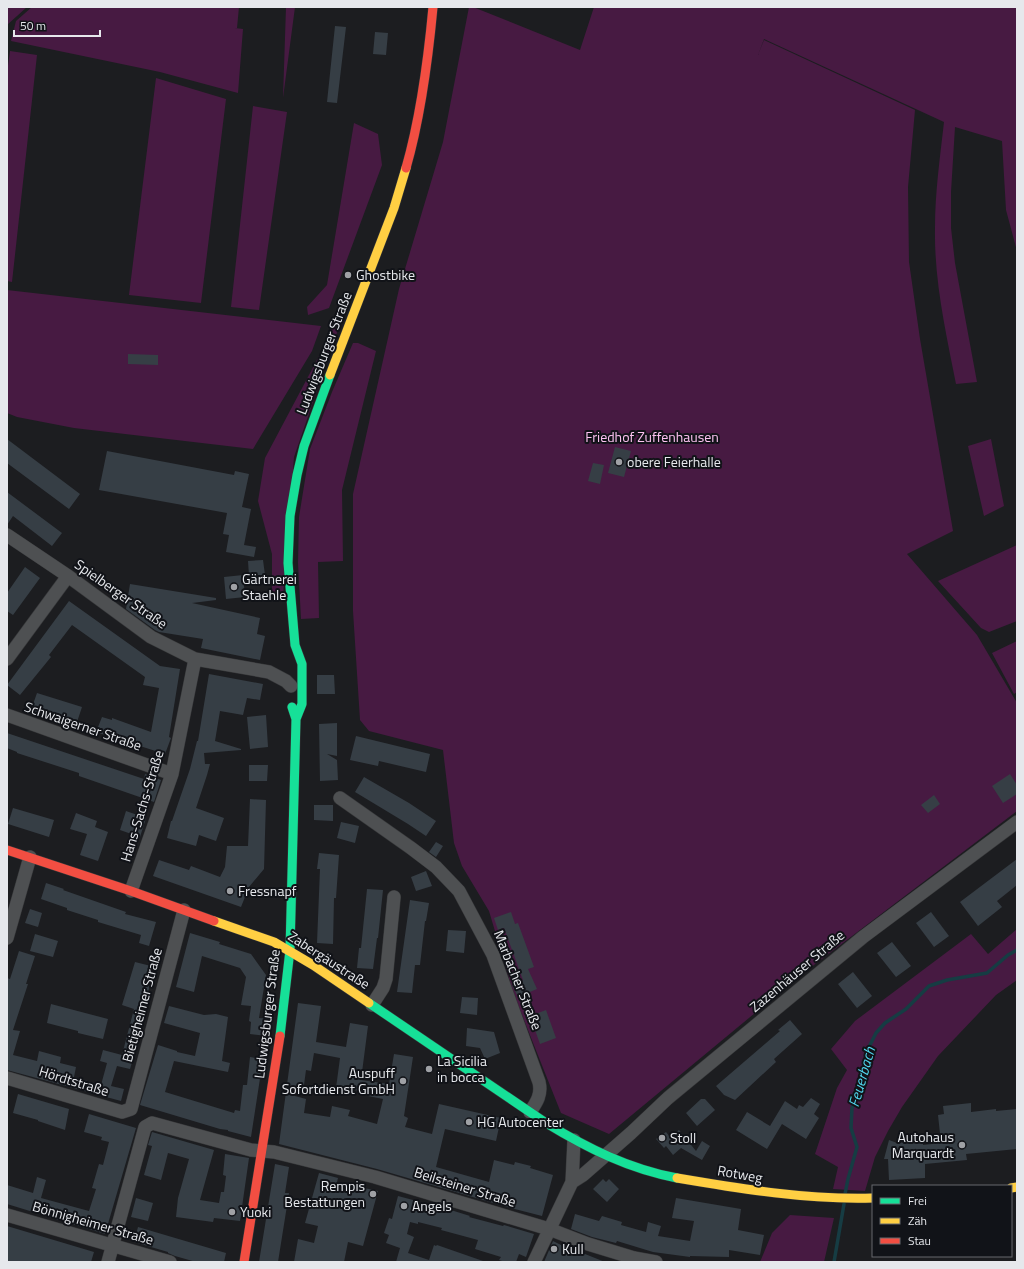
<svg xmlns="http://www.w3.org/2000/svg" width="1024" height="1269" viewBox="0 0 1024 1269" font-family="'Titillium Web',sans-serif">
	<rect width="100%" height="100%" fill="#1c1d20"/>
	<path fill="#471a42" d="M7,7H27L7,25Z
		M32,7H239L237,28H235L243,29L238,93L160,72L11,41L16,21Z
		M286,7H295L283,98Z
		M469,7H473L580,50L594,7H1017V251L1006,210L1002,141L955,127L951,192V228L955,263L977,382L956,384C946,333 934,281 935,228C935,193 940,157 944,122L764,39L758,55L764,40L915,110L908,187L909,262L920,339L953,531L907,554L977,635L1017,703V811L802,974L609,1134L561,1113L514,995L489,911L462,866L454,843L443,750L369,731L360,720L353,611V494L399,289L443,142Z
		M10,51L37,55L12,282L7,281V73Z
		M156,78L226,99L201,303L129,295Z
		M253,106L287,112L259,310L231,307Z
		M354,123L378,134L382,165L329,308L308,315L307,307L327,285Z
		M7,290L321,326L312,351L253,449L74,428L17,417L7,413Z
		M334,320L341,321L294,457L283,596L272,597V554L258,501L265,458L327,341Z
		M353,343H358L376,351L342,490L343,561L318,562L319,618L301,619L298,563L299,517L310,449L332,392Z
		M991,439L1004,506L984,516L968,446Z
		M1017,545V621L989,632L981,628L938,581Z
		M1017,641V692L1014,694L992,653Z
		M1017,929V980L996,995L938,1056L902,1107L888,1131L875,1157L865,1191L833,1189L838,1167L815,1154L837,1088L847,1070L831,1049L855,1021L971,934L988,954Z
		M790,1215L834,1218L824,1262H760L772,1233Z"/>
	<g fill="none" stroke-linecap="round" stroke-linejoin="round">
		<path stroke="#163c43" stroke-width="3.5" d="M845,1194L848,1179L857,1147L851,1128L852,1108L861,1090L869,1047L876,1033L885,1023L906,1009L929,986L947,980L987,973L1008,955L1017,950
			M834,1262L844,1204"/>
	</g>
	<path fill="#363e45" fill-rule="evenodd" d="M335,26L346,27L337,103L327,102Z
		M375,32L388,33L386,55L373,54Z
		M128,354L158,355V365L128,364Z
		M7,439L80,494L69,509L7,463Z
		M615,447L631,451L624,477L608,473Z
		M107,451L234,475L235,471L249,474L242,507L251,509L244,545L256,547L254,557L226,552L229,535L223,534L227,513L99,490Z
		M593,463L604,465L600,484L588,481Z
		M7,492L62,533L52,546L13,516L7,525Z
		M263,560L265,575L249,576L248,561Z
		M25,567L40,578L13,615L7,611V593Z
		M243,575L245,597L226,599L224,577Z
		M130,584L216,598V600L192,603L260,618L257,634L265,636L260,660L201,648L203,639L159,632L155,630L126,609Z
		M69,601L160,666L180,669L169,737L171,738L165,754L96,732L102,717L112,720V718L151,732L159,688L143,685L145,677L72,625L49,655L51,657L20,695L7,685Z
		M209,674L263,684L260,700L247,698L243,715L220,711L215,741L241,749V750L204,753L205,764H210L207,775L196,808L224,818L216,841L199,835L196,846L167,838L171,821H172L190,769L197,741H198Z
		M317,675H334L335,694H317Z
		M37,693L82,707L76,725L31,710Z
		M266,715L268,747L250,749L247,717Z
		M337,723V756L327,754L337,760L338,780L320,781L319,724Z
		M7,733L144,779L145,774L161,780L154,802L79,776V773L17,753V752L7,748Z
		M356,736L430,754L426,772L379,761L378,766L350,760Z
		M249,765H268L267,781H249Z
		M1010,774L1017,785V794L1003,803L992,786Z
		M364,777L409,803L436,821L426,836L408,824L355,792Z
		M934,795L940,804L928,813L921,805Z
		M250,799L266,800L264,869L249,887L241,907L153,876L159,860L189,870L191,866L220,877L225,867L227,846H248Z
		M314,805H333V821L314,820Z
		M13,808L54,820L49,837L8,824Z
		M126,811L146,818L140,837L120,830Z
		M76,813L97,821L95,827L108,832L98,861L80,855L87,834L70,829Z
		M341,822L359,826L355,843L337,838Z
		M436,842L443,846L436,857L429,852Z
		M319,853L339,855L336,898H334L333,944L317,943L320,869H317Z
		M1017,859V885L997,901L1002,907L978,926L960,902Z
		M426,871L432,886L416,891L411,877Z
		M46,883L64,889L63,890L126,912L125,914L156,922L149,946L139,943L141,935L98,922V920L67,910V908L41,899Z
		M367,889L383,890L378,938H377L373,969L357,968L359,948H361Z
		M410,900L429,903L426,921H425L420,965H415L412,993L397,992Z
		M30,909L42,913L38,927L25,923Z
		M511,912L515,924L518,923L534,967L528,969L537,989L518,997L512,985L523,980L504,928L498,930L494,918Z
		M931,912L949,936L934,947L916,923Z
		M448,930L466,931L464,953L446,951Z
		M190,933L220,942L219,944L251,954L266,975L259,1018L269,1019L267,1036L250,1034L251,1022L249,1021L251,1006L241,1005L246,977L240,968L202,956L194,992L176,987Z
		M35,934L58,941L53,957L30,951Z
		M892,942L911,966L896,977L877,953Z
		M19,951L35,956L26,984H28L13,1030L20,1031L13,1055L37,1061L39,1051L61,1057L60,1063L76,1067L74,1077L101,1085L107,1063L100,1061L103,1050L122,1055L134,1009L122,1005L135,962L155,967L139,1025L143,1026L130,1069L117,1066L111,1086L124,1089L121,1101L7,1070V978L10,979Z
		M853,972L872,996L857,1008L838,984Z
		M462,997L478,998L477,1015L460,1013Z
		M298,1003L321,1006L316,1042L346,1047L350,1023L368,1026L361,1080L389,1084L394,1054L413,1057L404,1116L408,1118L405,1127L432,1134L439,1104L501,1118L496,1141L445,1129L436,1167L489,1182L494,1160L514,1165L515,1162L531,1166L530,1168L553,1175L542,1216L507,1207L377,1169L279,1144ZM314,1053L340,1058L336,1088L363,1091V1095L383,1099L377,1124L348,1116L350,1110L332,1106L330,1117L304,1113L306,1099L295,1096L297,1084L304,1085L306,1070L311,1071Z
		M51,1004L108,1019L103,1039L78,1033V1031L47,1023Z
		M169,1006L204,1015L216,1014L228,1017L222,1061L230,1063L228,1072L174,1061L165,1092L234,1113L235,1110L240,1111L243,1085H247L250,1057L263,1059L251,1137L228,1131V1130L220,1129L140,1105L158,1045L177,1051V1052L195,1056L200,1033L164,1023Z
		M546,1010L556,1038L540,1044L530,1016Z
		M790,1020L802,1034L774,1059L776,1062L735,1100L724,1095L716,1086L780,1031L778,1030Z
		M467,1028L494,1032L500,1053L485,1059L480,1048L466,1046Z
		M18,1094L69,1109L65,1130L38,1121V1120L13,1113Z
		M811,1098L820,1104L814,1114L819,1118L806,1139L782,1124L767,1149L736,1130L747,1112L770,1126L785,1101L797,1109L799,1105L803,1107Z
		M701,1099H705L715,1110L697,1126L686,1113Z
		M971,1103V1112L996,1109V1111L1017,1109V1149L966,1154L967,1160L925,1164V1178L889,1180L888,1159H884L889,1140L897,1143L923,1141V1145L941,1143L938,1115L944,1114L943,1106Z
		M89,1114L136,1128L105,1234L7,1204V1185L33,1193L37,1177L46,1180L41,1198L89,1211L96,1189L92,1188L99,1164L103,1165L109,1142L101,1140L102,1137L84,1132Z
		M679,1130L696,1151L702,1141L710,1146L702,1160L681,1148L673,1155L666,1146L664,1148L656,1139L666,1132L670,1137Z
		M152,1132L214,1150L200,1200L219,1203L221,1192H224L226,1176L223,1175L225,1154L249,1158L240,1221L214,1218L213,1222L176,1217L178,1198L189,1159L168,1153L161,1180L144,1175L152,1146L148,1145Z
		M275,1164L289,1167L285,1193H289L278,1262H259Z
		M319,1173L338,1178L337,1182L378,1191L363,1246L348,1242L344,1262H294L298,1239L314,1243L318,1226L305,1223Z
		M603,1179L606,1182L609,1179L619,1189L607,1202L593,1189Z
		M398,1196L413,1200V1201L454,1211L470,1216L469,1217L503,1226L504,1225L534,1234L526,1257L519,1254L516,1262H505L499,1260L501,1257L475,1249L478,1240L441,1230L442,1228L418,1222V1224L410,1222L407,1234L414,1237L408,1253L429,1260L434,1245L436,1246L437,1245L483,1261L482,1262H396L400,1248L386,1243L389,1235L384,1233L389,1218L392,1219Z
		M136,1198L153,1203L148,1221L131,1217Z
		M676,1198L741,1209L738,1230L764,1235L760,1255L729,1250V1257L690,1256V1257L653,1252L617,1241L616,1243L592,1237L571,1229L575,1214L599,1221L602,1216L622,1222L621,1225L646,1232L648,1222L661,1226L658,1236L690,1241L694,1221L672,1218Z
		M7,1226L94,1252L91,1262H7Z
		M138,1227L226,1253L224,1262H196L175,1256L168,1253V1252L134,1242Z
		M553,1241L565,1247V1246L605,1262H544Z"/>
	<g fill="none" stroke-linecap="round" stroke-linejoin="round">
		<defs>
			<path id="street" d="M7,535L68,576L151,637L195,659L269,672L286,681L291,686
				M7,659L68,576
				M7,715L172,774
				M340,798L411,848L436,867L459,891L493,955L539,1082C542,1094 537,1102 530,1112
				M131,891L172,774L195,659
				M7,938L30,857
				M372,1005L383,988L386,979L394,897
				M7,1078L122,1112L131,1109L184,910
				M572,1182L583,1175L631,1133L668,1098L863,937L1017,822
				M7,1215L170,1262
				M108,1262L145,1127L152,1123L251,1150L274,1152L375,1177L549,1229L588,1244L634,1258L656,1262
				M534,1262L572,1182L574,1140"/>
			<path id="fast" d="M296,719L302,704V664L295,645L288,563L290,516L297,475L304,446L330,375
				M369,1003L546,1123C587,1148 629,1169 677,1178
				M280,1036L290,950L296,719L292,707"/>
			<path id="slow" d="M330,375L394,208L406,168
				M214,921L274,942L313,965L369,1003
				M677,1178C742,1189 807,1200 873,1198
				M1011,1188L1017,1187"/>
			<path id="jam" d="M406,168C421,116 428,61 433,7
				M7,850L131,891L214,921
				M244,1262L280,1036"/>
		</defs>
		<use href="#street" stroke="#37383a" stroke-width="14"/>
		<use href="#fast" stroke="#37383a" stroke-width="10"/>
		<use href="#slow" stroke="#37383a" stroke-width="10"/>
		<use href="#jam" stroke="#37383a" stroke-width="10"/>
		<use href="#street" stroke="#4e5052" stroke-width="13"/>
		<use href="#fast" stroke="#16e098" stroke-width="9"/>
		<use href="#slow" stroke="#ffcf43" stroke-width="9"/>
		<use href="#jam" stroke="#f24e42" stroke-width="9"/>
	</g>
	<g fill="#9fa1a5" stroke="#111318" stroke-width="1.5">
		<circle cx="348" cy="275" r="4"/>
		<circle cx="619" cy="462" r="4"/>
		<circle cx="234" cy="587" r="4"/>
		<circle cx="230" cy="891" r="4"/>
		<circle cx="429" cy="1069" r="4"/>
		<circle cx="403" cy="1081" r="4"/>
		<circle cx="469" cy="1122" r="4"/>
		<circle cx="662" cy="1138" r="4"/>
		<circle cx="962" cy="1145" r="4"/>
		<circle cx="373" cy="1194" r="4"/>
		<circle cx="404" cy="1206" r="4"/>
		<circle cx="232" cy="1212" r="4"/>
		<circle cx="554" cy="1249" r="4"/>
	</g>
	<g text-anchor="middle" stroke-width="4" stroke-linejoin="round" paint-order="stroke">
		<g font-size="14" fill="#e6e8ec" stroke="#111318" text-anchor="start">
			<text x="356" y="280">Ghostbike</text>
			<text x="627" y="467">obere Feierhalle</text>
			<text x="242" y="584">Gärtnerei<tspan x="242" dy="16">Staehle</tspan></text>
			<text x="238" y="896">Fressnapf</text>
			<text x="437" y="1066">La Sicilia<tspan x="437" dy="16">in bocca</tspan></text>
			<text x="395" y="1078" text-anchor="end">Auspuff<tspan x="395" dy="16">Sofortdienst GmbH</tspan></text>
			<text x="477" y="1127">HG Autocenter</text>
			<text x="954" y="1142" text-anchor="end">Autohaus<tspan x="954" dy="16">Marquardt</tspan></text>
			<text x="670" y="1143">Stoll</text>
			<text x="365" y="1191" text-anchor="end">Rempis<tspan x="365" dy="16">Bestattungen</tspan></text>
			<text x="412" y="1211">Angels</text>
			<text x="240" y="1217">Yuoki</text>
			<text x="562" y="1254">Kull</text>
		</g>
		<g font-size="14" fill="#e6e8ec" stroke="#111318">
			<text transform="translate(324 353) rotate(-69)" y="5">Ludwigsburger Straße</text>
			<text transform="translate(121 594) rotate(35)" y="5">Spielberger Straße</text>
			<text transform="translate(83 726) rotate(19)" y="5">Schwaigerner Straße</text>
			<text transform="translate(142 806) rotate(-73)" y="5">Hans-Sachs-Straße</text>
			<text transform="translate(329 960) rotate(33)" y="5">Zabergäustraße</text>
			<text transform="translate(797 971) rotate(-40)" y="5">Zazenhäuser Straße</text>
			<text transform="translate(518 980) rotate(68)" y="5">Marbacher Straße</text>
			<text transform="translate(142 1005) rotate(-75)" y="5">Bietigheimer Straße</text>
			<text transform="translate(267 1014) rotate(-83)" y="5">Ludwigsburger Straße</text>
			<text transform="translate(74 1081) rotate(17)" y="5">Hördtstraße</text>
			<text transform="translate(740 1174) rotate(10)" y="5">Rotweg</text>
			<text transform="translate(465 1187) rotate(17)" y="5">Beilsteiner Straße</text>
			<text transform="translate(93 1223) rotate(16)" y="5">Bönnigheimer Straße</text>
		</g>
		<g font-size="14" fill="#fdc3f2" stroke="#111318">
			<text x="652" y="442">Friedhof Zuffenhausen</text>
		</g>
		<g font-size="15" font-style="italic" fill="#51d6ee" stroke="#111318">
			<text transform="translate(862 1077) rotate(-74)" y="5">Feuerbach</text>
		</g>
	</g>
	<rect width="1024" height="1269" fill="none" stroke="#e6e8ec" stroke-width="16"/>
	<rect x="872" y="1185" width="140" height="72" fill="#111318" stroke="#66686d"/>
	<rect x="880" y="1198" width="20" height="6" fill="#16e098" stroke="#66686d"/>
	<text x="908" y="1205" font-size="12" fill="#e6e8ec">Frei</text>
	<rect x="880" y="1218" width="20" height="6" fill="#ffcf43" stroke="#66686d"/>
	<text x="908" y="1225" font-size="12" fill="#e6e8ec">Zäh</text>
	<rect x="880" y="1238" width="20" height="6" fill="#f24e42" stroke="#66686d"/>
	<text x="908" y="1245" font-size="12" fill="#e6e8ec">Stau</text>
	<path d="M14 30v6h86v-6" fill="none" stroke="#e6e8ec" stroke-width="2"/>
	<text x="20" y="30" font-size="12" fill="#e6e8ec" stroke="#111318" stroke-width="3" paint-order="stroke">50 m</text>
</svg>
